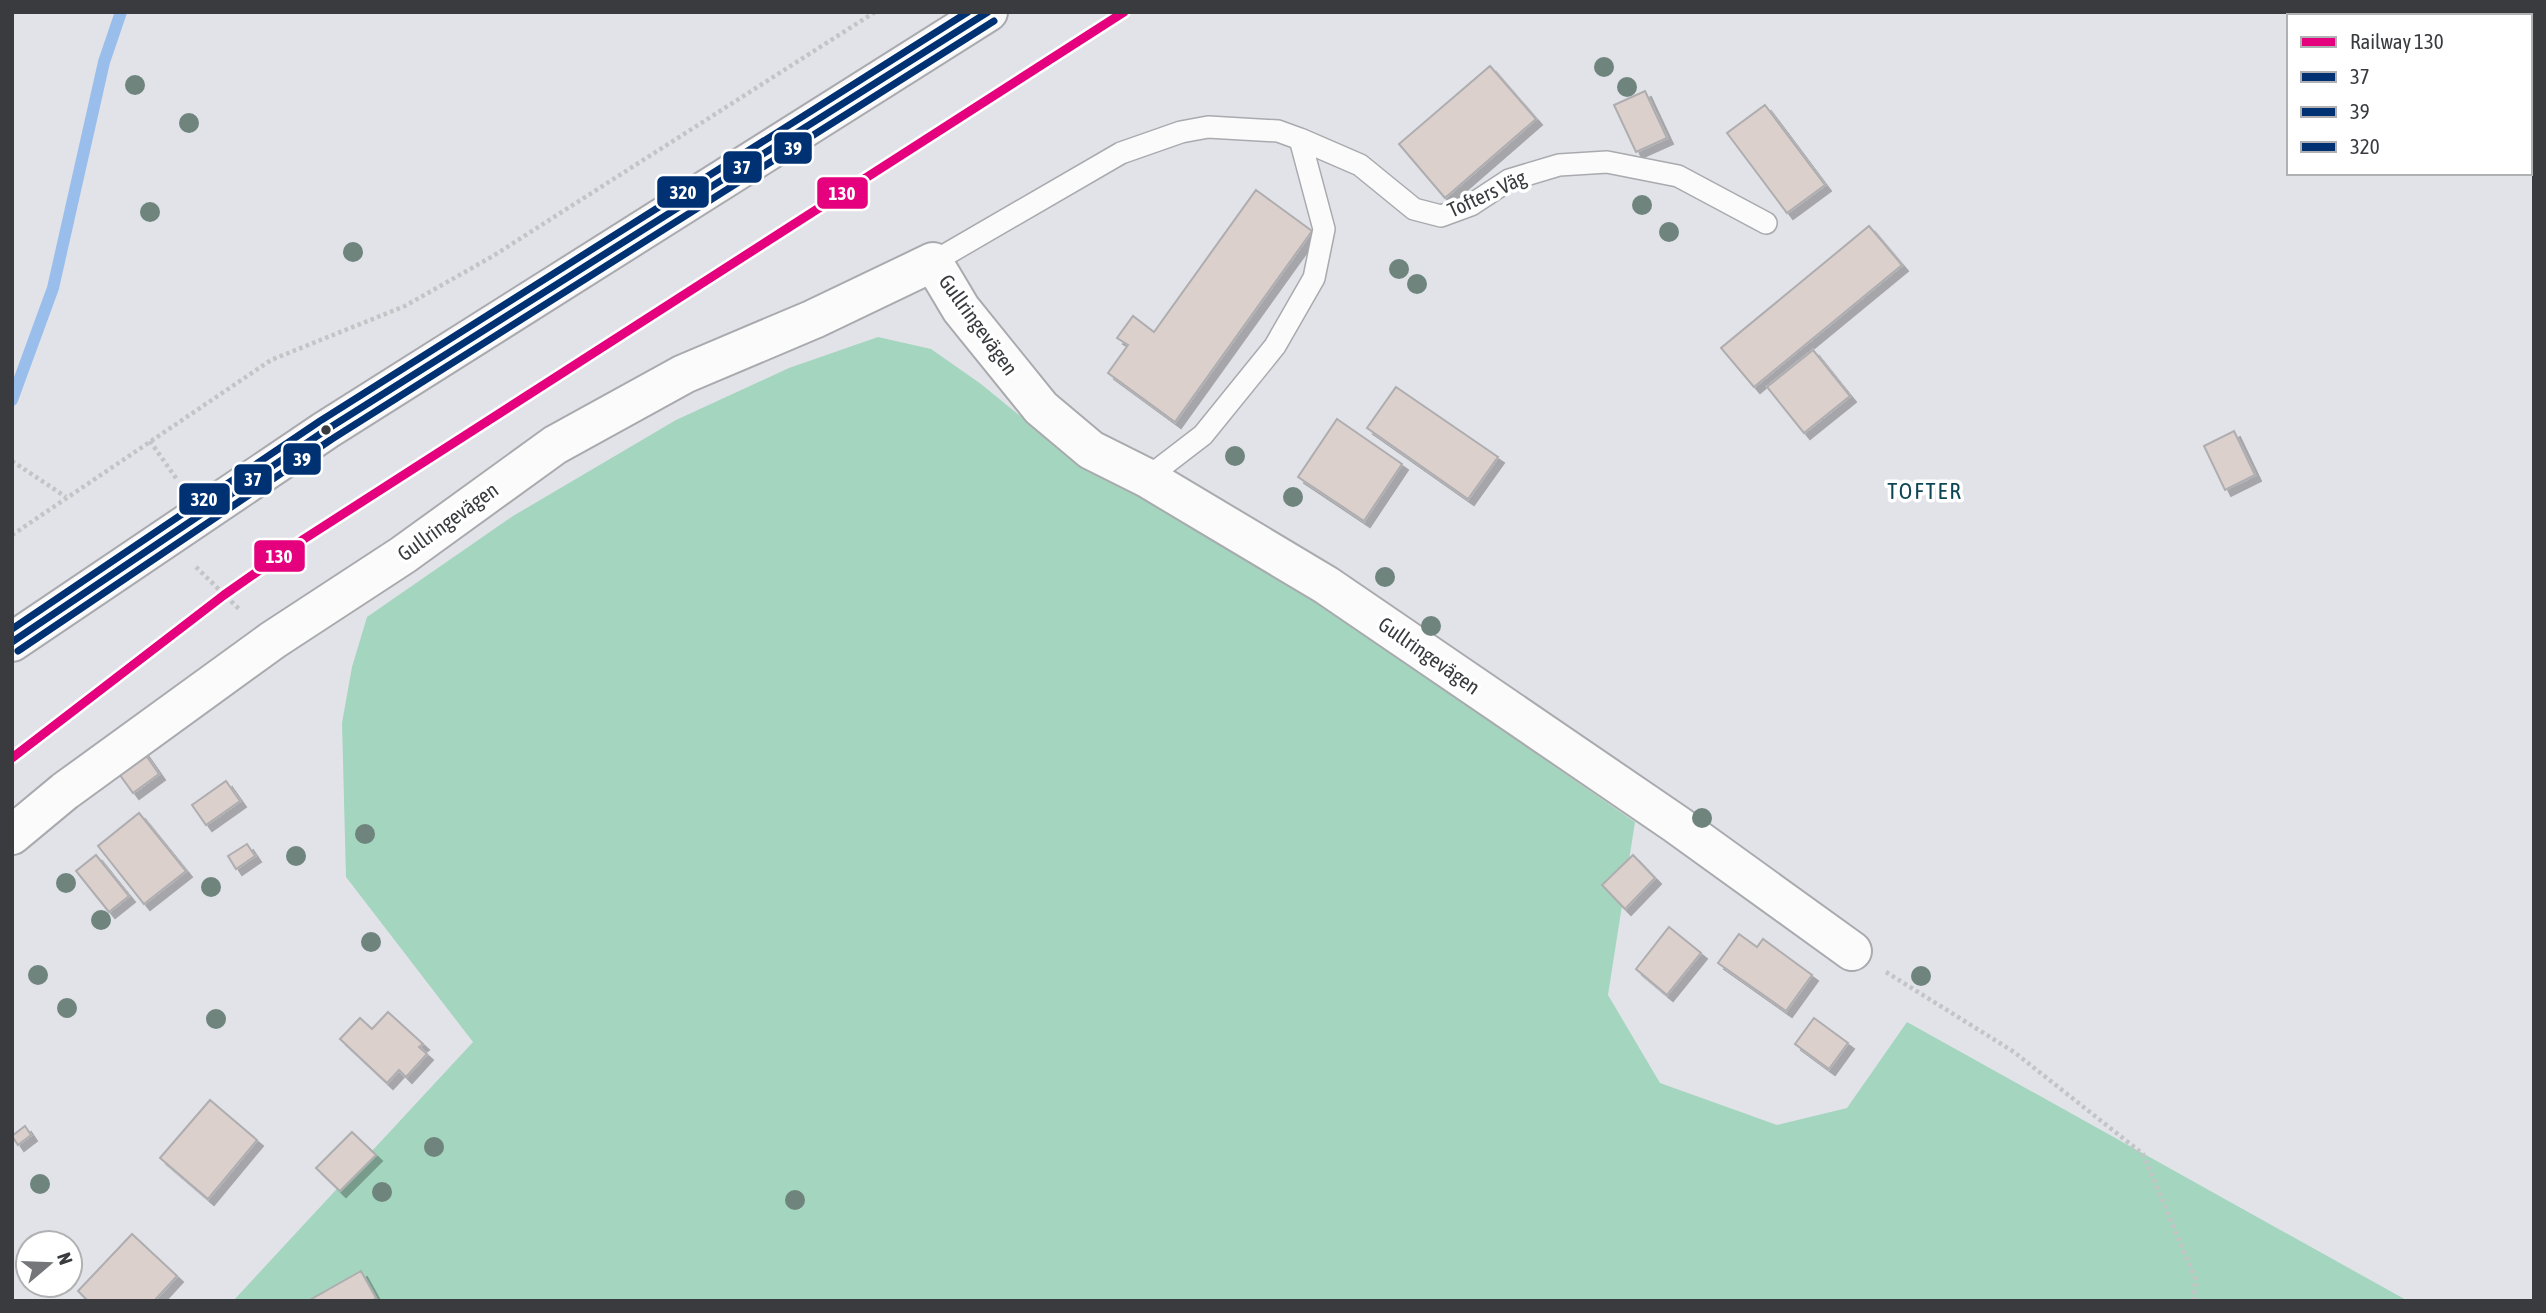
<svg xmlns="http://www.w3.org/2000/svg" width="2546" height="1313" viewBox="0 0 2546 1313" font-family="'Asap Condensed',sans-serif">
	<defs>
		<filter id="shadow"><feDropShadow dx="6" dy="6" stdDeviation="0" flood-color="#0004"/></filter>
	</defs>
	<rect width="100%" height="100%" fill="#e2e3e8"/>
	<path fill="#a4d5bf" d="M878,337L931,349L981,384L1068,455L1148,496L1310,597L1635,822L1608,995L1660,1083L1777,1125L1847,1108L1907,1022L2408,1301H233L473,1042L346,877L342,723L352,667L367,617L513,516L676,420L789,368Z"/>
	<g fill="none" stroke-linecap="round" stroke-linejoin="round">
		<path stroke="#9abeec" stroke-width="12" d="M12,400L53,288L104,62L121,12"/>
	</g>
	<path fill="#dcd0cd" stroke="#aeadaf" stroke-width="2" filter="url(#shadow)" d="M1490,66L1536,119L1445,198L1399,144Z
		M1645,91L1667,138L1636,152L1614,105Z
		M1765,105L1825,185L1787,213L1727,133Z
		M1256,190L1312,231L1175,422L1108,373L1128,345L1117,338L1133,316L1154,332Z
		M1869,226L1902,265L1754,387L1721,348Z
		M1813,350L1850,396L1804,433L1767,387Z
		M1396,387L1498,457L1468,499L1367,428Z
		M1337,419L1402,464L1364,521L1298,477Z
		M2234,431L2255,475L2225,490L2204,446Z
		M143,751L159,774L133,793L117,771Z
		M226,781L240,801L206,825L192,805Z
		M139,813L186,871L144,904L98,846Z
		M247,844L255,856L236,869L228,856Z
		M96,855L129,896L109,912L76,871Z
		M1633,855L1655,878L1625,909L1602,885Z
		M1669,927L1701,953L1667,995L1636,969Z
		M1739,934L1757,947L1763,939L1812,975L1786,1011L1718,963Z
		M388,1012L423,1044L419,1047L427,1054L406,1077L399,1070L387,1083L340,1039L360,1018L372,1029Z
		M1814,1018L1848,1043L1829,1069L1795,1044Z
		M210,1100L257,1140L208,1199L160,1158Z
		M25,1126L31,1135L18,1145L12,1136Z
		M352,1132L376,1155L340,1191L316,1168Z
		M132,1234L177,1276L154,1301H88L78,1291Z
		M361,1271L376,1298L372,1301H308Z"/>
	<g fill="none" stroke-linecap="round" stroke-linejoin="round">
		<defs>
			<path id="service" d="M933,262L1121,153L1181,132L1208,127L1278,131L1300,139L1360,165L1414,209L1441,216L1471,205L1509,180L1559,165L1607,162L1678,176L1766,223
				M1147,478L1203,435L1275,346L1314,278L1324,229L1300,139"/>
			<path id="minor" d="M12,835L65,791L273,640L403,555L555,445L684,374L814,319L933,262L961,309L1041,408L1091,450L1147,478L1326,585L1676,824L1852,951"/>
			<path id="secondary" d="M12,642L326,430L988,12"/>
		</defs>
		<use href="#service" stroke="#a9aaae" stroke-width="24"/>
		<use href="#minor" stroke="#a9aaae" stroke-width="42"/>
		<use href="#secondary" stroke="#a9aaae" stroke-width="42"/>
		<path stroke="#c3c4c5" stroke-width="4.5" stroke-dasharray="3.5 3.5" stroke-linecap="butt" d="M150,441L178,481
			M12,461L66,497
			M12,535L271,360L405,306L493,256L875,12
			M196,567L241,611
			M1886,972L2014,1052L2143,1154L2195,1278L2194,1301"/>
		<use href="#service" stroke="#fbfbfc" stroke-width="21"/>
		<use href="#minor" stroke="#fbfbfc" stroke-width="38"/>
		<use href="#secondary" stroke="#f8f6f7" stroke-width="38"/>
		<defs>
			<path id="bus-1" d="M12,642L326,430L988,12"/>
			<path id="bus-2" d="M18,651L332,439L994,21"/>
			<path id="bus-3" d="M12,629L320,421L968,12"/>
		</defs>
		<use href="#bus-1" stroke="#fff" stroke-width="12"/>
		<use href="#bus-2" stroke="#fff" stroke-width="12"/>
		<use href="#bus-3" stroke="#fff" stroke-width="12"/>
		<use href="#bus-1" stroke="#003273" stroke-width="7"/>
		<use href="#bus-2" stroke="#003273" stroke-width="7"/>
		<use href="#bus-3" stroke="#003273" stroke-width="7"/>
		<defs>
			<path id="rail-1" d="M12,758L224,595L304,539L1124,12"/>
		</defs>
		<use href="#rail-1" stroke="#fff" stroke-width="14"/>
		<use href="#rail-1" stroke="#e5007d" stroke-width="9"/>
	</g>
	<g fill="#6e847d">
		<circle cx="1604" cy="67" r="10"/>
		<circle cx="135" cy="85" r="10"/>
		<circle cx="1627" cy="87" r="10"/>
		<circle cx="189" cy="123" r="10"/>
		<circle cx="1642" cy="205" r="10"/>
		<circle cx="150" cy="212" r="10"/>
		<circle cx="1669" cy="232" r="10"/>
		<circle cx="353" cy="252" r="10"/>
		<circle cx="1399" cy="269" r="10"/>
		<circle cx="1417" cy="284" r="10"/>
		<circle cx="1235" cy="456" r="10"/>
		<circle cx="1293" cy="497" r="10"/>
		<circle cx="1385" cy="577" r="10"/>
		<circle cx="1431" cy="626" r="10"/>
		<circle cx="1702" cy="818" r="10"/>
		<circle cx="365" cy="834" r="10"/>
		<circle cx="296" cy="856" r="10"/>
		<circle cx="66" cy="883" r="10"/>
		<circle cx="211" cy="887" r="10"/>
		<circle cx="101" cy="920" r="10"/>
		<circle cx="371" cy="942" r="10"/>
		<circle cx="38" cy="975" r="10"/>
		<circle cx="1921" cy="976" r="10"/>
		<circle cx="67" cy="1008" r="10"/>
		<circle cx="216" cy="1019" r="10"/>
		<circle cx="434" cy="1147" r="10"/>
		<circle cx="40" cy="1184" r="10"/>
		<circle cx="382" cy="1192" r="10"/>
		<circle cx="795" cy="1200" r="10"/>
	</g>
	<circle fill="#393b3f" stroke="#fff" stroke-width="2.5" cx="326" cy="430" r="6"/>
	<g text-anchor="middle" stroke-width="7" stroke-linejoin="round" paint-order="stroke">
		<g font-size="21" fill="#393b3f" stroke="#fff">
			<text transform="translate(1487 194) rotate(-25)" y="7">Tofters Väg</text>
			<text transform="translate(978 325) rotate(54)" y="7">Gullringevägen</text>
			<text transform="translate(448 522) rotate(-36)" y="7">Gullringevägen</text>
			<text transform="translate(1429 656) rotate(35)" y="7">Gullringevägen</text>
		</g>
		<g font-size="23" letter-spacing="2" fill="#0d4654" stroke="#fff">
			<text x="1925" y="499">TOFTER</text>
		</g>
	</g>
	<g stroke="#fff" stroke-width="2.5">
		<rect x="773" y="131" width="40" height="34" rx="7" fill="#003273"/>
		<rect x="722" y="150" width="41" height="34" rx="7" fill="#003273"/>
		<rect x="656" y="175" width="54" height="34" rx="7" fill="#003273"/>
		<rect x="816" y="176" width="53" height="34" rx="7" fill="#e5007d"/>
		<rect x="282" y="442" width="40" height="34" rx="7" fill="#003273"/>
		<rect x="233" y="463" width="40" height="33" rx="7" fill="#003273"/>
		<rect x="178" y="482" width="53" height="34" rx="7" fill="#003273"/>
		<rect x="253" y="539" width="53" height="34" rx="7" fill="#e5007d"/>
	</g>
	<g font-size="19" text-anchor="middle" font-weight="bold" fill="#fff">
		<text x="793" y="155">39</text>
		<text x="742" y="174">37</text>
		<text x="683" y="199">320</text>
		<text x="842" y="200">130</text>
		<text x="302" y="466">39</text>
		<text x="253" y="486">37</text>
		<text x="204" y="506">320</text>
		<text x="279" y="563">130</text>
	</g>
	<rect width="2546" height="1313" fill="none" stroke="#393b3f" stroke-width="28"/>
	<rect x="2287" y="14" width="245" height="161" fill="#ffffff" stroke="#b0b1b2" stroke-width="2"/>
	<rect x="2301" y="37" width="35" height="10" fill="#e5007d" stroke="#b0b1b2" stroke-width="2"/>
	<text x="2350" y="49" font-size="21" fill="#393b3f">Railway 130</text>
	<rect x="2301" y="72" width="35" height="10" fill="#003273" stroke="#b0b1b2" stroke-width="2"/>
	<text x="2350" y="84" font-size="21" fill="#393b3f">37</text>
	<rect x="2301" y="107" width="35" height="10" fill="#003273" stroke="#b0b1b2" stroke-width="2"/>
	<text x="2350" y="119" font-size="21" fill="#393b3f">39</text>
	<rect x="2301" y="142" width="35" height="10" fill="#003273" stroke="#b0b1b2" stroke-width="2"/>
	<text x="2350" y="154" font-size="21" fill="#393b3f">320</text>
	<g transform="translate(49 1264) rotate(71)"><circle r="33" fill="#ffffff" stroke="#b0b1b2" stroke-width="2"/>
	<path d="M0-5L12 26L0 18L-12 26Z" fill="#74767a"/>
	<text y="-10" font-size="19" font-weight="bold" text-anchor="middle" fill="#393b3f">N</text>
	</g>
</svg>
